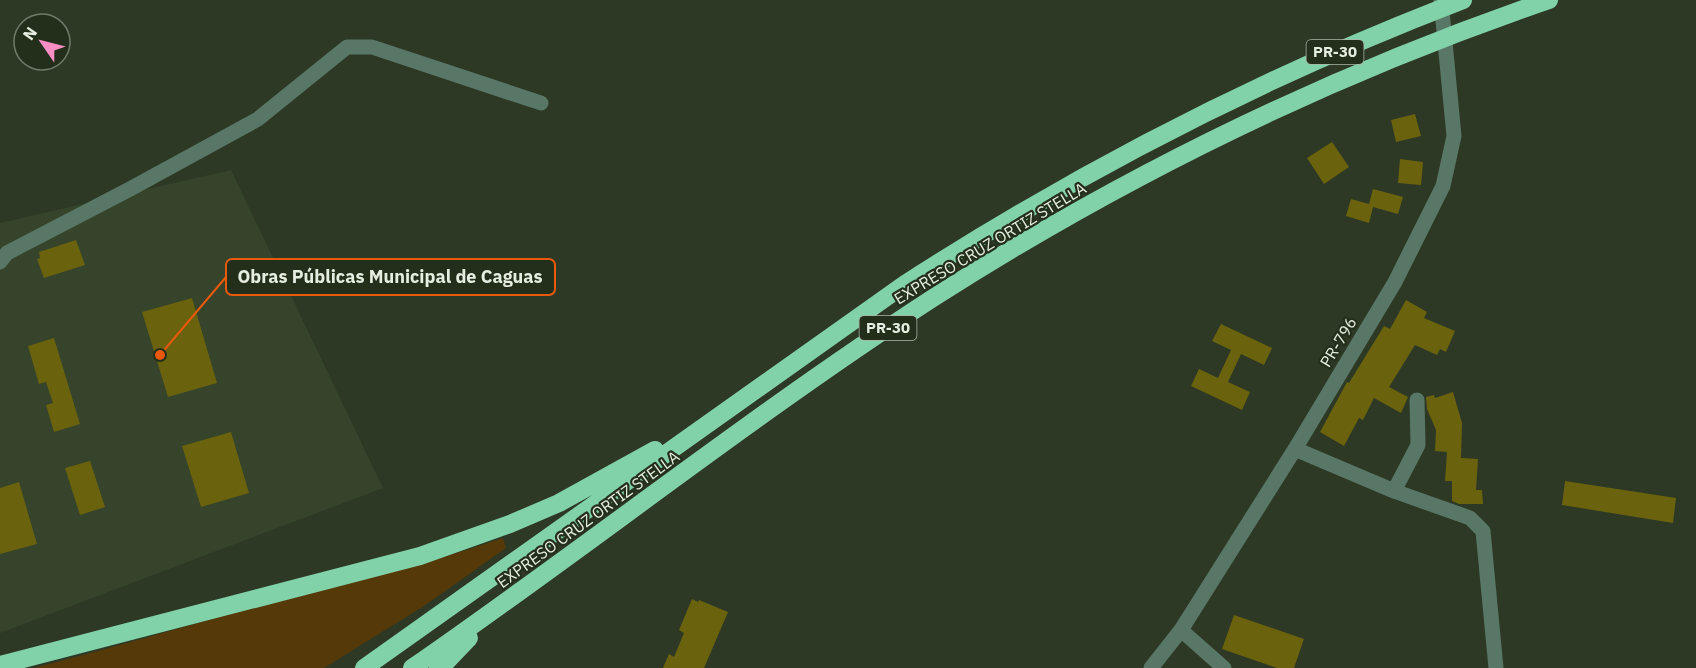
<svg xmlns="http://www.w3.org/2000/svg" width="1696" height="668" viewBox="0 0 1696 668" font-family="'IBM Plex Sans',sans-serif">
	<rect width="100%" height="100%" fill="#2d3925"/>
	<path fill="#35442a" d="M231,170L383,488L0,633V223Z"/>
	<path fill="#553909" d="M503,538L506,548L424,606L324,668H34C112,648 189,625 267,604C346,582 425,565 503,538Z"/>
	<path fill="#6a620d" d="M1415,114L1421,136L1396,142L1391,120Z
		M1332,142L1349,167L1324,184L1307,158Z
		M1400,159L1423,162L1421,185L1398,183Z
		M1373,189L1403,197L1398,214L1373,207L1369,223L1346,216L1351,199L1369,204Z
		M76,240L85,265L44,278L37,259L40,258L39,252Z
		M192,298L217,383L168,397L142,312Z
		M1406,300L1427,312L1424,318L1455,331L1446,352L1440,349L1437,355L1415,345L1389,387L1408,397L1401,413L1374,398L1363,420L1359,418L1344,446L1320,432L1347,382L1349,383L1384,326L1390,329Z
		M1221,324L1272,348L1264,365L1241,354L1228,382L1250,392L1242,410L1191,386L1199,369L1218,378L1231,350L1212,341Z
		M54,338L80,424L54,432L46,405L53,403L46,382L39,384L28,346Z
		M1453,392L1462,423L1461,458L1478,459L1476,490H1482L1483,504H1459L1452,501V481H1445L1447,452L1435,451L1436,430L1427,409L1426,397L1434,395L1435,398Z
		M231,432L249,493L201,507L182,446Z
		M90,461L105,507L80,515L65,468Z
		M1565,481L1676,498L1673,523L1562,505Z
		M19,482L37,544L0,554V488Z
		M692,599L698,602L699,600L728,612L704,668H663L669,654L674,657L684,633L679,630Z
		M1234,615L1304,639L1294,668H1277L1222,649Z"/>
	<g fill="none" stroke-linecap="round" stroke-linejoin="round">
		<path stroke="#587766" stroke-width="15" d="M0,262L7,253L130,189L258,119L347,47H372L541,103
			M1295,449L1394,491L1470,518L1483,531L1496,668
			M1394,491L1418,445L1417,400
			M1181,630L1224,668
			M1151,668L1181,630L1295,449L1395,282L1443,186L1454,136L1441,0"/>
		<path stroke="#81d1a9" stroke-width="18" d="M0,665L420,556L510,524L559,503L655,450
			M364,668L905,284C1082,170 1267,75 1463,0
			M412,668C587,547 754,414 933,298C1125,175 1333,74 1549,0
			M438,668L447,661L469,638"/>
	</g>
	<g text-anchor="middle" stroke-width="4.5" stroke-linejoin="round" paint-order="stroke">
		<g fill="#242f1b" stroke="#acb5a6" stroke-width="1.5">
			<rect x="1306.5" y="40" width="57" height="24" rx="4.5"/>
			<rect x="859.5" y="316" width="57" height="24" rx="4.5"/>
		</g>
		<g font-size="15" font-weight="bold" fill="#e6eee1">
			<text x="1335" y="57">PR-30</text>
			<text x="888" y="333">PR-30</text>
		</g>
		<g font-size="16" fill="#e6eee1" stroke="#242f1b">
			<text transform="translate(990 243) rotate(-31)" y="6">EXPRESO CRUZ ORTIZ STELLA</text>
			<text transform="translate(1338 342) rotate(-59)" y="6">PR-796</text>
			<text transform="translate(588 519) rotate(-36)" y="6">EXPRESO CRUZ ORTIZ STELLA</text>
		</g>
	</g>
	<path fill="none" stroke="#e8590c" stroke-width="2" d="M160 355L226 277"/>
	<circle fill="#e8590c" stroke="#242f1b" stroke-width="2" cx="160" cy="355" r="6"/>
	<rect fill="#242f1b" stroke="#e8590c" stroke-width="2" x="226" y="259" width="329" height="36" rx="6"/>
	<g font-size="18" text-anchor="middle" font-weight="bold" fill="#e6eee1">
		<text x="390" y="283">Obras Públicas Municipal de Caguas</text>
	</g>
	<g transform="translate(42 42) rotate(305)"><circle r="28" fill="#242f1b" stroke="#727b6a" stroke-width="1.5"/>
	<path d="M0-4.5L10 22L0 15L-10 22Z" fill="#fb8fc5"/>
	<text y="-9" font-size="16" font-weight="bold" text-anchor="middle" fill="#e6eee1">N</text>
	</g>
</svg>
